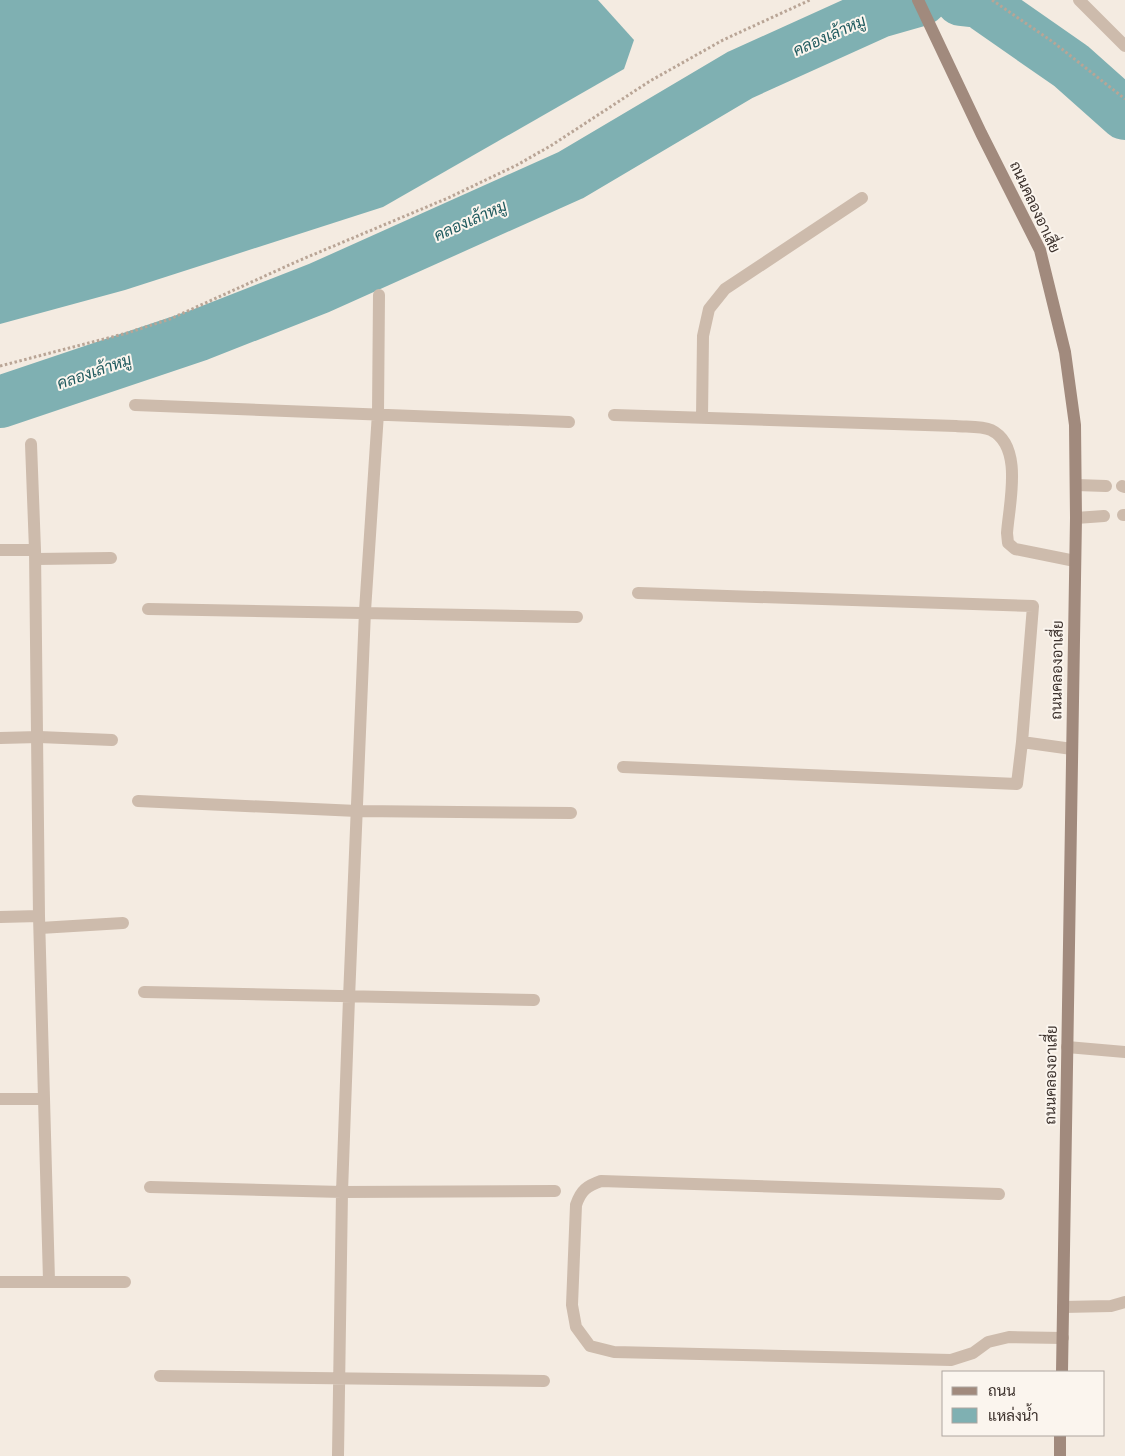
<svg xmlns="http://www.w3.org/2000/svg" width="1125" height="1456" viewBox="0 0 1125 1456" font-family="'DM Sans',Sarabun,sans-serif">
	<rect width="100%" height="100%" fill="#f4ebe1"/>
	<path fill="#7fb0b2" d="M0,0H598L634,40L624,69L383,207L125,290L0,324Z"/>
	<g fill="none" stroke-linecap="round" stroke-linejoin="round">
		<path stroke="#7fb0b2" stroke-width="52" d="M961,0L979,2L1071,66L1125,114
			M0,402L199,335L319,288L571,175L740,75L879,12L921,0"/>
		<path stroke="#b9a596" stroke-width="3" stroke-dasharray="2.5 2.5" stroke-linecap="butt" d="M992,0L1053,42L1125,99
			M0,366L127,333L170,319L298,261L448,198L517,165L552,145L650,81L723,40L810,0"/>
		<path stroke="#cdbbac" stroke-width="12" d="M1079,0L1125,46
			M614,415L956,426C966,427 982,426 991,430C1024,446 1009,504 1007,533L1008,543L1015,549L1075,561
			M702,418L703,336L709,309L725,289L862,198
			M1076,485L1106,486
			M1122,486L1125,487
			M1123,515H1125
			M1076,518L1104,516
			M36,559L111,558
			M638,593L1033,606L1022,742
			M39,737L112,740
			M623,767L1017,784L1022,742L1072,749
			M40,928L123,923
			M999,1194L601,1181C587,1186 581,1190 576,1205L572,1305L576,1327L590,1346L614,1352L951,1360L973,1353L988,1342L1009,1337L1063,1338
			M1063,1307L1111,1306L1125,1302"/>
		<path stroke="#cdbbac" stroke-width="12" d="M135,405L569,422
			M31,444L35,550L39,916L49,1281
			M0,550H35
			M148,609L577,617
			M0,738L39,737
			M138,801L357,811L571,813
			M0,917L39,916
			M144,992L534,1000
			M1067,1047L1125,1052
			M0,1099H44
			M150,1187L342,1192L555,1191
			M0,1282H125
			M160,1376L544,1381
			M338,1456L342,1192L349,998L365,611L378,413L379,295"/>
		<path stroke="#a18a7d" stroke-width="12" d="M918,0L981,133L1040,250L1065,352L1075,425L1076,518L1062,1372
			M1060,1456V1435"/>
	</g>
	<g text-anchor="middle" stroke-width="4" stroke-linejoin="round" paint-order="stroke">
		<g font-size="15" fill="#3b302b" stroke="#fbf5ee">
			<text transform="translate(1035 207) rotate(65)" y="5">ถนนคลองอาเสี่ย</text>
			<text transform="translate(1057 670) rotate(-89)" y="5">ถนนคลองอาเสี่ย</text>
			<text transform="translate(1051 1075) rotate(-89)" y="5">ถนนคลองอาเสี่ย</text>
		</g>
		<g font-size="16" font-style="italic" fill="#1f5a5e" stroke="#fbf5ee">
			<text transform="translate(829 35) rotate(-24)" y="6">คลองเล้าหมู</text>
			<text transform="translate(470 220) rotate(-24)" y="6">คลองเล้าหมู</text>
			<text transform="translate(94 371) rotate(-19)" y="6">คลองเล้าหมู</text>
		</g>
	</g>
	<rect x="942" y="1371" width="162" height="65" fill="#fbf5ee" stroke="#aea6a0"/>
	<rect x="952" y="1387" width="25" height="8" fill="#a18a7d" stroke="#aea6a0"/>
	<text x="988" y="1396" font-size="15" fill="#3b302b">ถนน</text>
	<rect x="952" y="1408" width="25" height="15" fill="#7fb0b2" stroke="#aea6a0"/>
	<text x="988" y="1421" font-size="15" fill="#3b302b">แหล่งน้ำ</text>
</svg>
